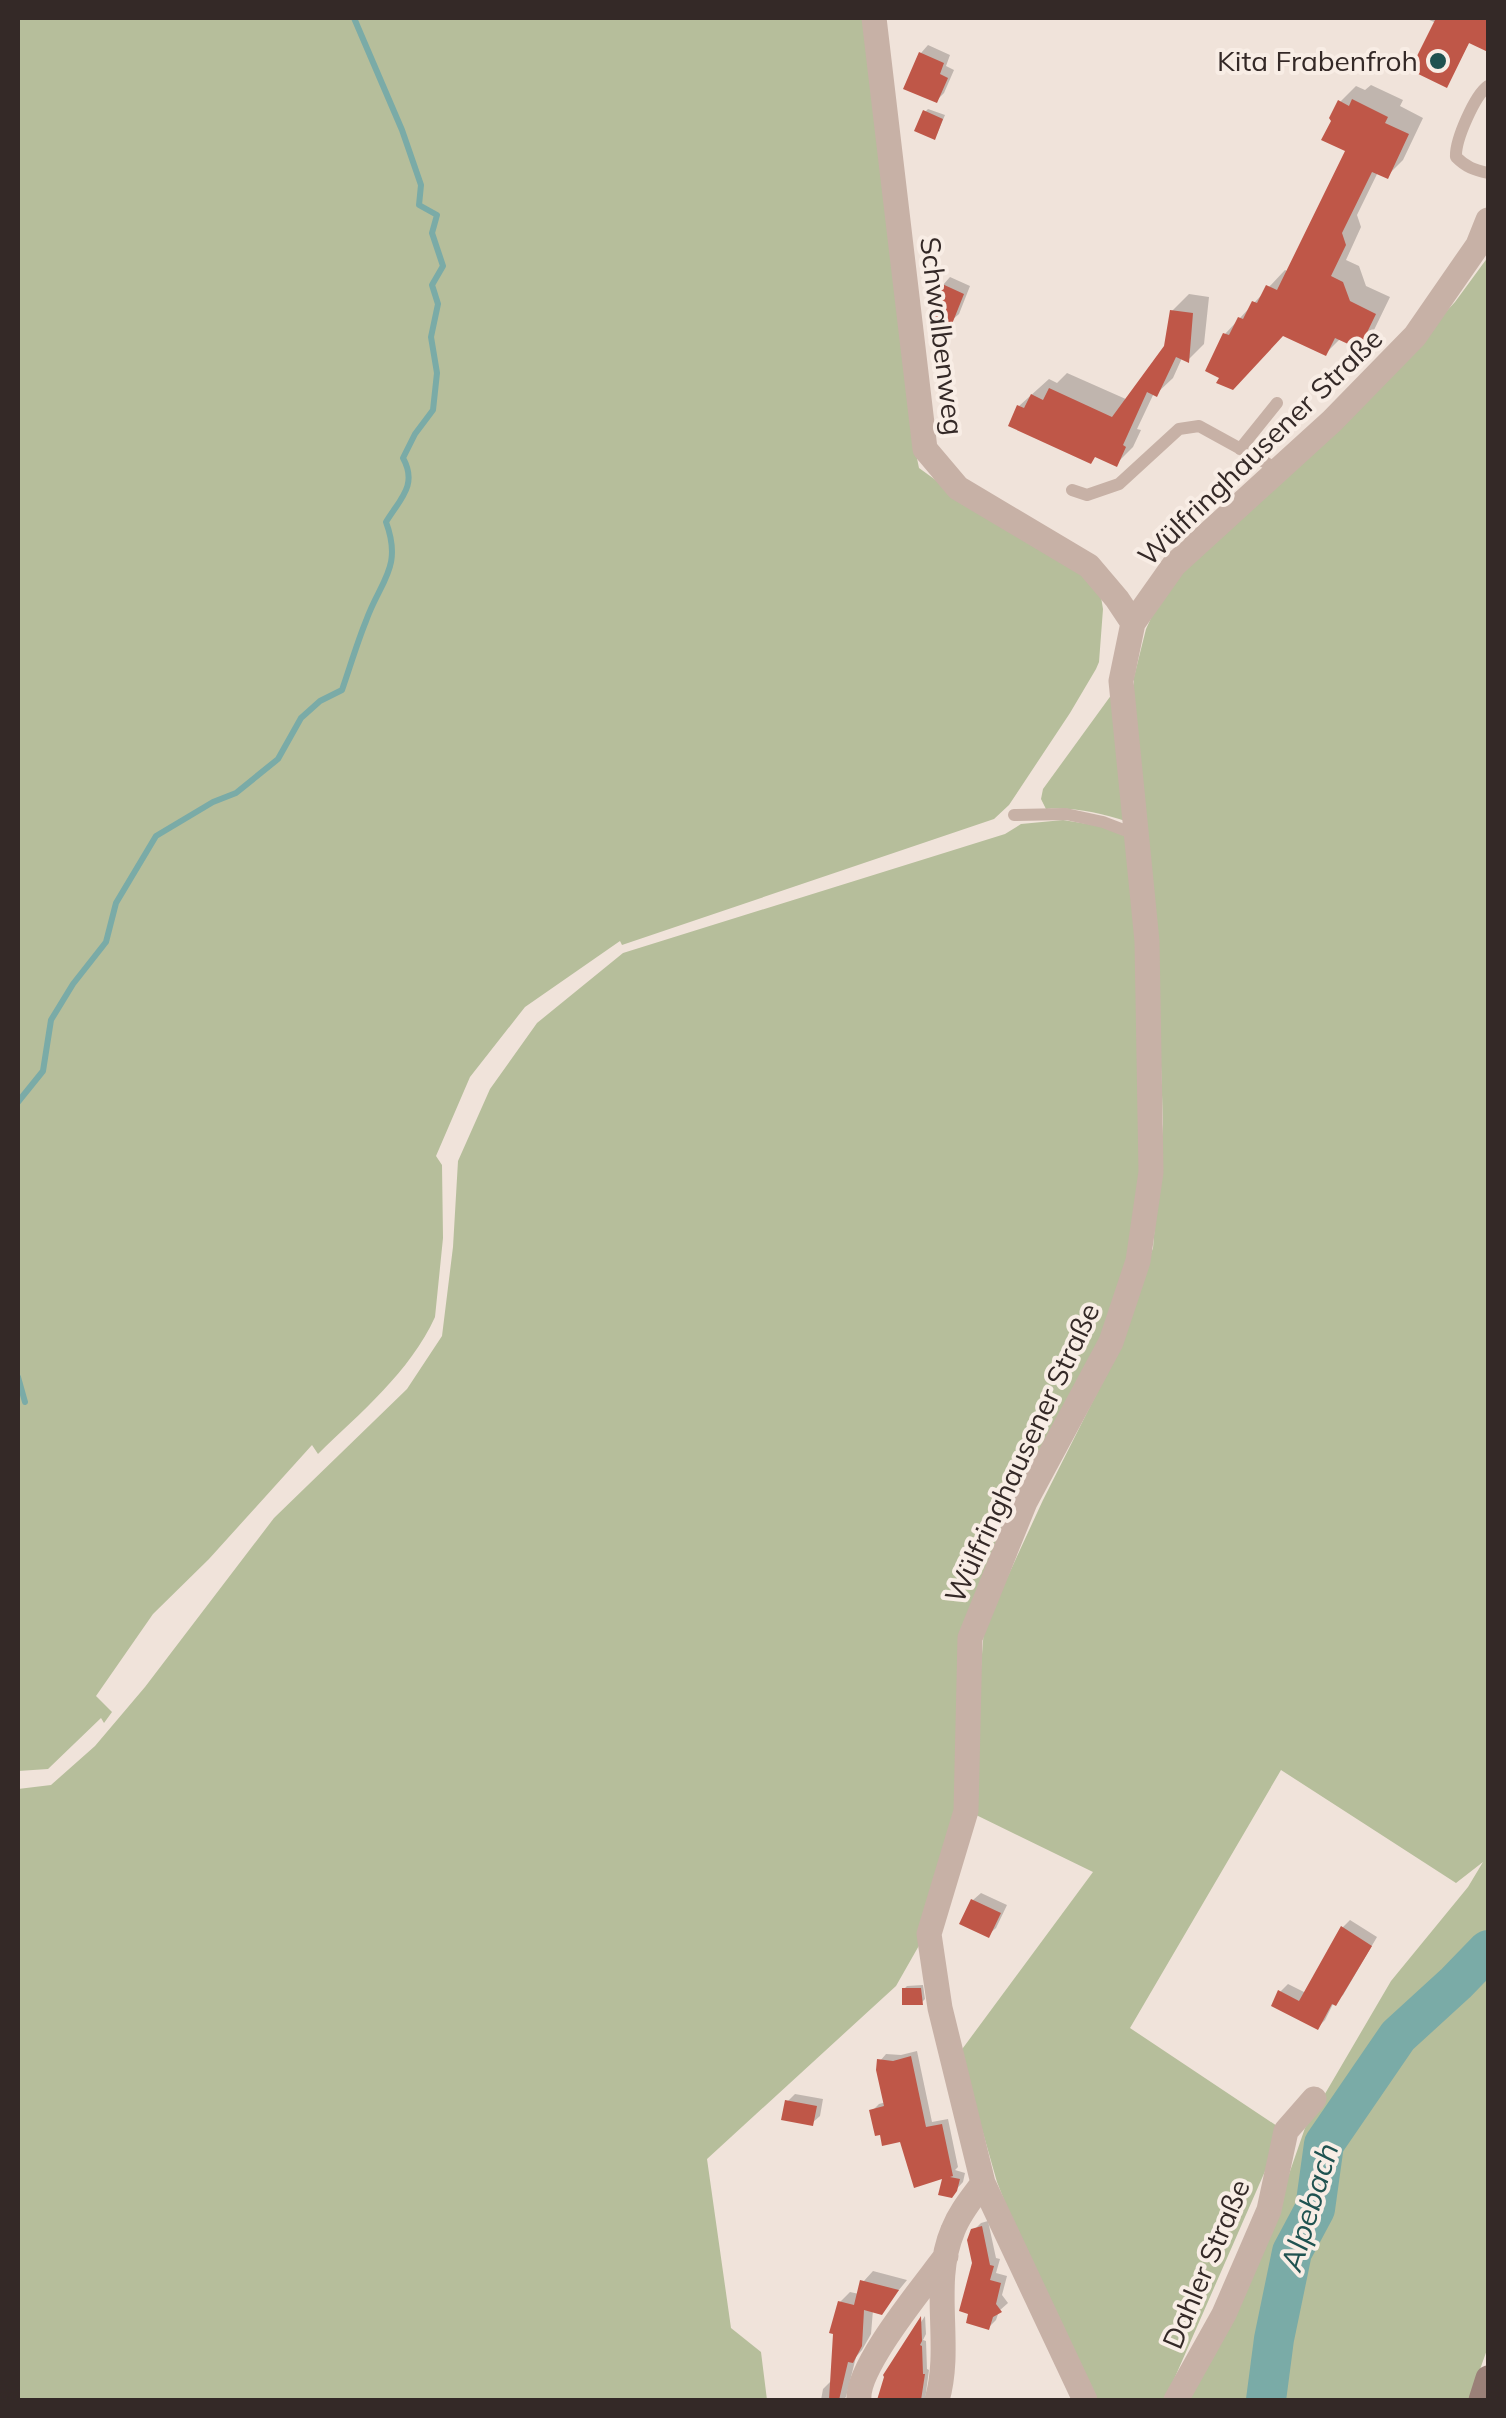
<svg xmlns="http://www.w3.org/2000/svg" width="1506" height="2418" viewBox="0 0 1506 2418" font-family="Mulish,sans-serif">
	<rect width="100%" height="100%" fill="#f0e3da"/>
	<path fill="#b6be9b" d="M18,18H868L913,439L919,468L955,494L1084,572L1101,597L1103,609L1099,662L1096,669L1070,713L1009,805L994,819L622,945L620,941L525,1007L470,1077L436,1156L442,1165L443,1238L435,1317C410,1372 360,1413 318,1454L312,1445L209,1559L153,1614L96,1696L112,1712L104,1723L101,1718L48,1769L18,1771Z
		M1488,257V2347L1469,2400H1185L1269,2232L1305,2128L1391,1981L1468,1887L1483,1862L1456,1883L1281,1770L1130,2028L1283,2130L1165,2400H1095L1019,2238L997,2182L960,2052L1093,1872L970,1812L984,1628L1043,1500L1109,1369L1153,1248L1163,1124L1157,950L1134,721V677L1146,629L1165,588L1340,426L1455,302Z
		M1112,694L1128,822C1101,813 1074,807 1046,809L1041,799L1043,789Z
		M1063,820L1100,826L1130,838L1141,942L1145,1176L1130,1261L1106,1338L966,1635L963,1810L925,1935L896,1986L707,2159L731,2328L761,2352L767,2400H18V1789L51,1785L95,1746L145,1687L274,1518L407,1389L442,1336L453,1247L458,1161L490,1089L537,1023L623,953L1005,834L1021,824Z"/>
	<path fill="#0003" d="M1425,18H1488V49L1470,41L1447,85L1436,23Z
		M928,45L950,55L946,66L954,70L944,93L937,100L921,53Z
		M1371,85L1403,100L1400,106L1423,118L1403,160L1387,176L1378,172L1357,215L1361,227L1346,260L1359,266L1366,286L1390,297L1374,330L1358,346L1341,338L1326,353L1283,333L1222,377L1225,334L1285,270L1289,272L1348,150L1340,102L1356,86L1365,90Z
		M928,109L945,115L937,134L925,112Z
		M950,277L970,286L959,314L951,321L943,285Z
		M1189,294L1209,297L1204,344L1188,360L1182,358L1173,378L1156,394L1154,393L1137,429L1141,430L1133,447L1116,464L1019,406L1049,379L1057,383L1067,373L1128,400L1167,347L1172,311Z
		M981,1893L1007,1905L996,1928L988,1935L973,1900Z
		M1350,1920L1377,1937L1343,1995L1334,2002L1325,2020L1318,2027L1280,1992L1288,1984L1306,1993L1343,1927Z
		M923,1985L925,1999L922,2002L904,1989L907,1986Z
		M917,2051L932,2122L948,2119L958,2167L955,2170L965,2173L963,2182L951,2195L946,2175L902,2139L872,2111L879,2104L886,2102L880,2061L886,2054L901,2055Z
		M795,2094L823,2099L820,2116L812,2123L787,2102Z
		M988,2221L996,2258L1000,2259L996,2273L1007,2276L1002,2295L1008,2303L999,2311L996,2320L989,2327L974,2263L973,2231L981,2223Z
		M873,2271L907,2280L881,2312L873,2310L871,2334L862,2350L856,2357L846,2397L843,2400H821L823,2389L832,2380L840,2302L850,2292L859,2294L863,2282Z
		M925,2316L926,2334L923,2340L926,2341L927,2369L929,2370L925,2400H880L886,2375Z"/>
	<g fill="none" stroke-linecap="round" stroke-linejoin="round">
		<path stroke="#7aaba7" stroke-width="6" d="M18,1102L43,1071L51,1020L73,984L106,942L116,903L156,836L213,802L236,793L278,759L301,718L320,701L342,690C350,667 357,643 366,621C380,581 403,568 386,522C400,499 418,485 403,458L415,434L433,410L437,373L431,337L438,304L432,285L443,266L432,233L437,215L419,205L421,185L402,130L354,18
			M18,1377L25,1402"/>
		<path stroke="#7aaba7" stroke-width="40" d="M1266,2400L1274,2339L1292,2252L1315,2209L1324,2144L1398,2036L1456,1983L1488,1950"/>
	</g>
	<path fill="#bf5748" d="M1436,18H1488V52L1469,43L1447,88L1410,70Z
		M919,52L944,63L940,74L948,78L937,103L903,89Z
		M1352,99L1388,117L1385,123L1409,134L1388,179L1372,172L1342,233L1346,245L1331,276L1343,282L1350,301L1376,314L1359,349L1335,338L1326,356L1283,336L1233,390L1216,383L1219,378L1205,371L1223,333L1229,335L1238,317L1243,319L1252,301L1257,303L1266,285L1277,290L1345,151L1321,140L1331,121L1329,118L1338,100L1349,106Z
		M923,110L943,119L935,140L914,131Z
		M940,283L964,294L952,324L928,314Z
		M1170,310L1193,313L1189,363L1176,357L1157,397L1147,392L1123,445L1126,447L1117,467L1095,457L1091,464L1008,426L1017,405L1024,408L1031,394L1043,400L1049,388L1112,417L1164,346Z
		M971,1899L1001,1913L989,1938L959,1924Z
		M1341,1926L1372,1946L1336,2006L1332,2004L1318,2030L1271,2006L1278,1990L1299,2001Z
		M902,1988H921L923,2005H902Z
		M911,2056L926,2127L942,2124L953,2176L950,2177L960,2179L957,2191L952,2198L938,2195L942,2179L914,2188L900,2142L882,2146L880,2135L875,2136L869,2110L884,2106L876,2070L877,2059L893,2061Z
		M785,2100L817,2106L813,2126L781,2120Z
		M982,2226L990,2265L994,2266L990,2280L1001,2283L996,2304L1002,2312L993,2317L989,2330L966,2323L968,2314L959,2311L972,2263L967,2240L971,2229Z
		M860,2280L899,2290L882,2315L864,2310L862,2346L853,2363L848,2362L839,2400H829L833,2334L829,2333L838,2301L854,2305Z
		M921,2316L922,2341L920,2345L922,2346L923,2374H925L921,2400H877L884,2377L883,2375Z"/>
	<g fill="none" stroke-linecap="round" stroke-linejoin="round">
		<path stroke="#c7b1a6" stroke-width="12" d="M1488,86C1475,95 1455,140 1456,157C1466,167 1474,170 1488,173
			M1240,449L1277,403
			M1072,490L1087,495L1119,484L1179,429L1199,426L1279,470
			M1014,815L1066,814L1103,822L1137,835"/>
		<path stroke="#c7b1a6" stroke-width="25" d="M874,18L925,449L958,488L1089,566L1117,599L1133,623
			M859,2400C856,2367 924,2286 946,2256
			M937,2400C953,2345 930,2284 953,2230C960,2212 972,2198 983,2183
			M1085,2400L983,2183L940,2008L929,1934L966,1811L970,1638L1025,1502L1111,1342L1138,1261L1151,1172L1147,941L1121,681L1133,623L1174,565L1332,421L1415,336L1478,245L1488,220
			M1176,2400L1224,2314L1269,2210L1286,2131L1314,2099"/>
		<path stroke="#9a8078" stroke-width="25" d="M1481,2400L1488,2378"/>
	</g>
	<circle fill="#1f5250" stroke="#f8ede5" stroke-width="4" cx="1438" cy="61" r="10"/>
	<g text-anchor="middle" stroke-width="8" stroke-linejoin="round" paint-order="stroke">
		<g font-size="28" fill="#342927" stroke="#f8ede5" text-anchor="end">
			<text x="1418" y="71">Kita Frabenfroh</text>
		</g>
		<g font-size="28" fill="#342927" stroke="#f8ede5">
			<text transform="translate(942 336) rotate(83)" y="10">Schwalbenweg</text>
			<text transform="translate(1260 447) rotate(-44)" y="10">Wülfringhausener Straße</text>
			<text transform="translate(1022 1453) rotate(-65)" y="10">Wülfringhausener Straße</text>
			<text transform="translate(1206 2264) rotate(-67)" y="10">Dahler Straße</text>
		</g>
		<g font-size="30" font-style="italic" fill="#1f5250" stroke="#f8ede5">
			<text transform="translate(1310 2207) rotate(-73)" y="10">Alpebach</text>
		</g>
	</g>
	<rect width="1506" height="2418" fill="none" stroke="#342927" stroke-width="40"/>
</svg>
